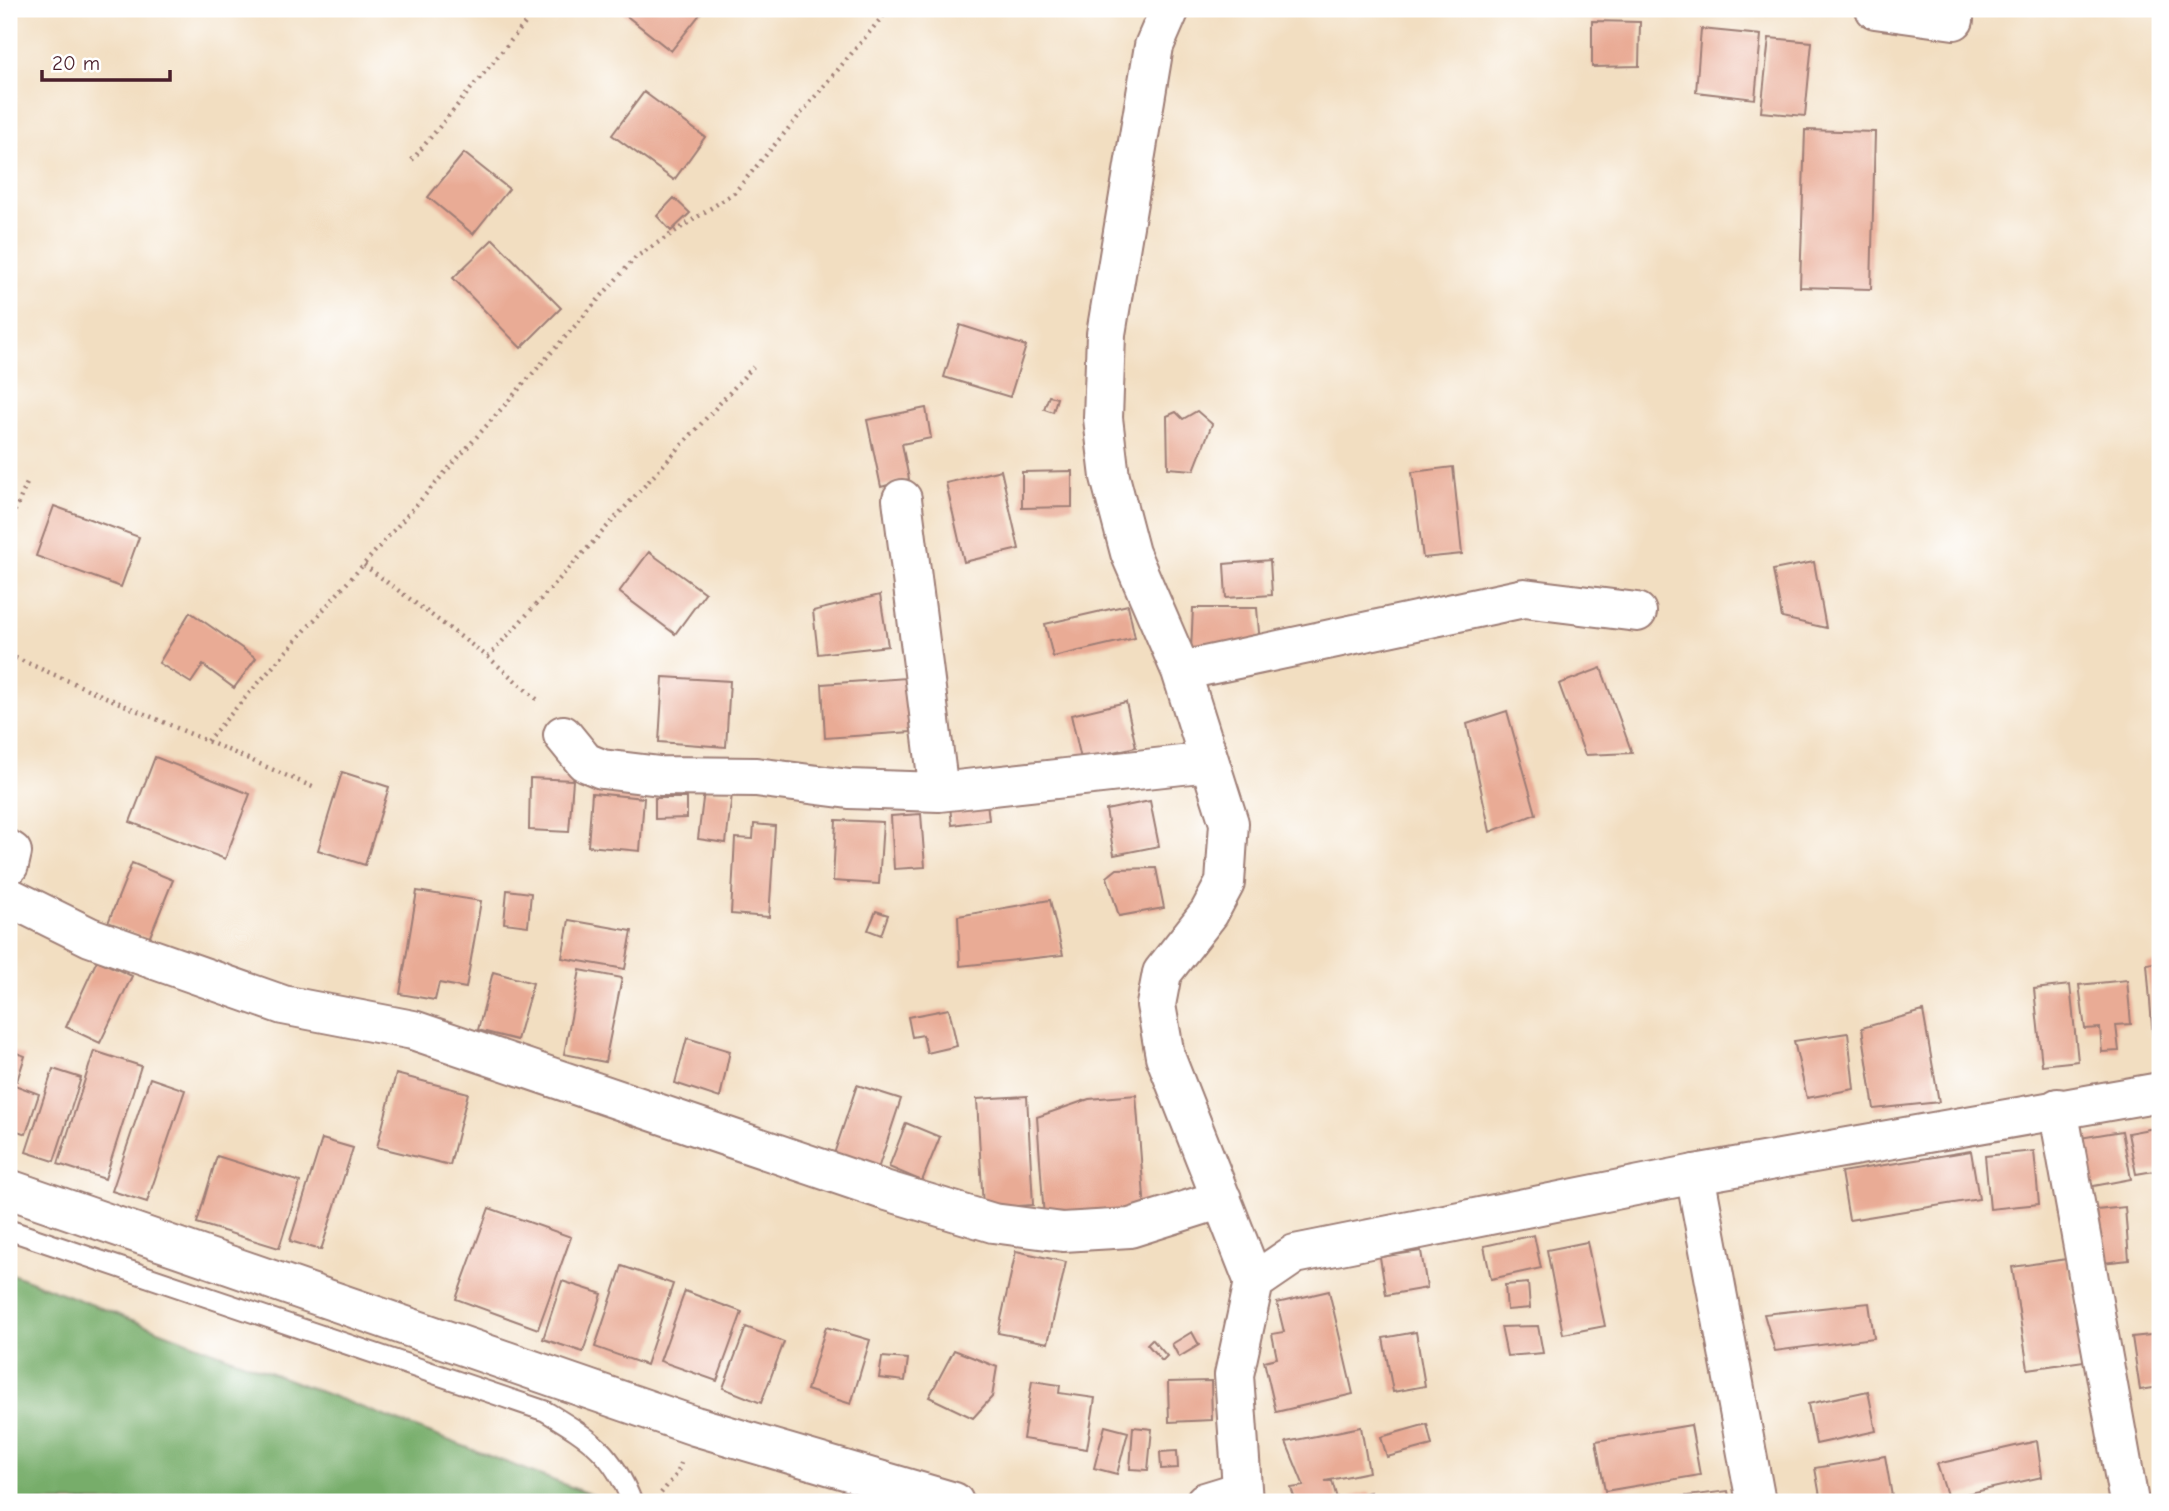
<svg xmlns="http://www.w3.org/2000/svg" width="2169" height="1511" viewBox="0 0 2169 1511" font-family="'Comic Neue',sans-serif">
	<rect width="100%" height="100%" fill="#fff"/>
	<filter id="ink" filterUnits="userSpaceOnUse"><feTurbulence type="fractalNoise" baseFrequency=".0143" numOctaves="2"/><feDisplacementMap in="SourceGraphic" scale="14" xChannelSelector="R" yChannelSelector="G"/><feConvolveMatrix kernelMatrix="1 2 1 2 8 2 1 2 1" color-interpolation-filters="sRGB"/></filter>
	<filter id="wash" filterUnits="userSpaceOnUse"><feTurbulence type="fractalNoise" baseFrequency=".00686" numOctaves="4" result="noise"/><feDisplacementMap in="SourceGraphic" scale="28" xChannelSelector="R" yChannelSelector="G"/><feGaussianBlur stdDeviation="1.57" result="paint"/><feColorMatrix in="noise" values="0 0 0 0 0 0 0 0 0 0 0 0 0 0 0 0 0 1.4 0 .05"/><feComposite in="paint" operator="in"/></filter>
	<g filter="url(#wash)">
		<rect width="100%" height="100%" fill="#f2dec1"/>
		<path fill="#77ad6b" stroke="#60664b" stroke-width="2" d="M9,1273L610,1502H9Z"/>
		<g id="blocks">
			<path fill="#e9ab95" d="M626,9H704L671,51L623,13Z
				M1592,21L1640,22L1639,66L1592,67Z
				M1701,29L1761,35L1755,99L1696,92Z
				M1769,38L1812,42L1805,116L1761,112Z
				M644,92L705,137L674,180L612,135Z
				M1805,130L1875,132L1871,289L1800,287Z
				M464,153L509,189L473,234L428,197Z
				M674,198L690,213L671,231L657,216Z
				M493,239L561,308L521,348L453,278Z
				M960,325L1026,346L1010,397L944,377Z
				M1049,396L1057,398L1053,412L1044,409Z
				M926,408L931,438L902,444L909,479L881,487L867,420Z
				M1197,411L1212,424L1194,470L1168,468L1167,416L1176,412L1183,419Z
				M1453,467L1462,554L1423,558L1412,472Z
				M1001,470L1019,549L964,562L946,483Z
				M1072,471V507L1022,508V472Z
				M54,506L139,537L121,587L36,556Z
				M649,552L705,593L675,634L619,592Z
				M1270,560L1272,595L1226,598L1224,564Z
				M1814,562L1826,628L1782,618L1773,570Z
				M880,595L888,646L818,654L813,611Z
				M1128,605L1135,638L1053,657L1045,624Z
				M1193,608H1257L1260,645L1191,651Z
				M190,612L256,658L234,688L203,665L191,683L159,663Z
				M1601,668L1632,753L1585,755L1559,684Z
				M663,677L730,681L726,747L659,742Z
				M907,678L911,732L825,738L822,684Z
				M1126,702L1136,747L1081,759L1071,715Z
				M1507,711L1536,814L1490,832L1467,724Z
				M155,757L250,794L225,859L130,822Z
				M342,772L389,787L365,865L318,850Z
				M530,778L573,780L569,832L529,830Z
				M704,791L732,794L726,843L698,839Z
				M592,793L644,798L640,851L588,846Z
				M655,798H687V818L655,819Z
				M1150,801L1159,846L1114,855L1106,810Z
				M987,802L989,820L952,825L950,806Z
				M921,814L925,867L894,869L891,816Z
				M836,820L883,822L879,884L833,881Z
				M754,824L775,826L769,917L731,914L735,838L753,839Z
				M132,863L173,880L149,939L108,923Z
				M1156,868L1164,908L1119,916L1107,877L1117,869Z
				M507,890L531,893L528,926L504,923Z
				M417,891L481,901L466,988L439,983L435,1000L400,994Z
				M1050,900L1063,955L960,966L958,916Z
				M876,911L888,915L881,935L868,930Z
				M569,920L632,931L625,969L562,958Z
				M97,960L132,976L100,1043L66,1027Z
				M2160,962V1037L2153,1038L2147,964Z
				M580,970L622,978L605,1062L564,1054Z
				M493,972L533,983L517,1040L478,1030Z
				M2127,980L2131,1024L2116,1025L2119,1051L2102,1052L2100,1028L2085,1029L2079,985Z
				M2070,985L2078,1061L2042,1065L2034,989Z
				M949,1009L957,1046L927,1053L923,1035L912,1037L908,1017Z
				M1923,1011L1939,1102L1874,1109L1862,1028Z
				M1848,1033L1854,1089L1807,1098L1794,1041Z
				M687,1038L730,1051L720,1098L675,1083Z
				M9,1050L25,1056L17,1081L9,1078Z
				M94,1051L141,1066L105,1179L58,1164Z
				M53,1069L81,1078L54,1161L26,1152Z
				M396,1074L468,1093L450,1165L377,1147Z
				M150,1078L185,1090L147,1202L112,1191Z
				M12,1084L39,1094L26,1134L9,1128V1094Z
				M857,1085L901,1099L877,1172L833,1157Z
				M1136,1095L1145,1210L1044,1218L1037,1117L1089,1099Z
				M1027,1096L1033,1205L983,1208L977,1099Z
				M906,1123L940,1137L922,1181L889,1167Z
				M2160,1127V1170L2136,1174L2128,1133Z
				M2122,1131L2131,1179L2083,1188L2074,1139Z
				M322,1139L353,1148L321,1250L290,1241Z
				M1971,1151L1979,1199L1849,1220L1841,1172Z
				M2034,1151L2039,1204L1990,1209L1985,1156Z
				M217,1156L300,1182L279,1248L197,1223Z
				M2125,1207L2129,1260L2102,1263L2097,1210Z
				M489,1208L571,1237L538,1329L456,1299Z
				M1534,1235L1541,1268L1491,1279L1484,1246Z
				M1587,1242L1605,1326L1563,1334L1547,1250Z
				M1016,1251L1066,1262L1048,1343L998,1333Z
				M1421,1251L1427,1288L1386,1295L1380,1257Z
				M2067,1259L2084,1361L2028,1369L2012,1267Z
				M622,1266L673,1284L646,1365L595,1347Z
				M562,1281L602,1294L583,1352L543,1339Z
				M1528,1283L1530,1308L1507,1310L1505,1285Z
				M685,1291L742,1312L717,1381L660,1361Z
				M1329,1291L1353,1394L1276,1412L1264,1361L1277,1358L1272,1334L1284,1332L1277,1303Z
				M1869,1303L1874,1338L1775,1351L1764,1314Z
				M1538,1326L1543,1353L1507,1356L1501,1327Z
				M746,1327L784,1342L761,1403L723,1388Z
				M826,1327L870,1340L851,1404L807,1390Z
				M1192,1332L1199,1345L1179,1357L1172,1344Z
				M1416,1332L1425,1386L1393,1392L1383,1338Z
				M2160,1334V1387L2140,1390L2132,1337Z
				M1152,1339L1167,1356L1162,1361L1147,1344Z
				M954,1350L997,1367L992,1397L973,1418L929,1397Z
				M882,1357L908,1359L905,1381L879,1378Z
				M1032,1381L1060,1385L1059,1393L1095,1398L1087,1449L1023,1439Z
				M1211,1381L1212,1420L1169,1422L1168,1382Z
				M1868,1391L1876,1431L1816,1444L1808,1404Z
				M1427,1424L1432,1445L1387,1457L1381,1437Z
				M1691,1425L1700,1475L1605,1491L1596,1441Z
				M1105,1426L1128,1432L1117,1474L1094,1468Z
				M1133,1427L1152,1429L1148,1470L1130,1469Z
				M1361,1427L1369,1472L1325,1481H1332L1338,1502H1296L1291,1488L1304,1486L1286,1442Z
				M2037,1441L2042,1477L1948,1498L1937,1464Z
				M1177,1451L1178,1468L1161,1469L1160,1452Z
				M1885,1456L1893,1502H1821L1815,1468Z
				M1728,1491L1730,1502H1671L1670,1498Z
				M1370,1492L1373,1502H1352L1351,1497Z"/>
		</g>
	</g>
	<g filter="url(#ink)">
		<use href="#blocks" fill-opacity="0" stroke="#9e7e76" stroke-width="2"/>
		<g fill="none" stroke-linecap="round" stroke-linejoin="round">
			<defs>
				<path id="service" d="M9,1230L545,1411C589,1438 612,1451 632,1502"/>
				<path id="minor" d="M1170,9L1154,46L1106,334L1103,418L1110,477L1130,553L1181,671L1229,823L1225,883L1209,913L1162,973L1156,1005L1165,1056L1254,1282
					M1875,9L1954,20
					M902,499L939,792
					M1181,671L1524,598L1637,612
					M563,735L585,762L602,769L660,776L756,777L849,789L939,792L1209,762
					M9,850L12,852L9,865
					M9,897L90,937L283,1005L413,1030L884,1190L993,1223L1063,1232L1130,1228L1222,1199
					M2058,1108L2129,1502
					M1695,1174L1756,1502
					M1205,1502L1241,1491"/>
				<path id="tertiary" d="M9,1189L695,1426L954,1502
					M1243,1502L1234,1375L1254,1282L1295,1254L1695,1174L2160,1092"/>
			</defs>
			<use href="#service" stroke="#9e7e76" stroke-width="23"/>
			<use href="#minor" stroke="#9e7e76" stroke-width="42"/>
			<use href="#tertiary" stroke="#9e7e76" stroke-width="42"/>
			<path stroke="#9e7e76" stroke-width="4.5" stroke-dasharray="2 5" stroke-linecap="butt" d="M412,160L537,9
				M9,524L28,481
				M364,565L488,657L540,702
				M9,655L315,788
				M488,657L753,367
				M207,741L636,257L734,193L889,9
				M661,1493L677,1474L681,1463"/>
			<use href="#service" stroke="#fff" stroke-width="19"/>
			<use href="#minor" stroke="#fff" stroke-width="38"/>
			<use href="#tertiary" stroke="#fff" stroke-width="38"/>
		</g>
	</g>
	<rect width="2169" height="1511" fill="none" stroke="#fff" stroke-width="35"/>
	<path d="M42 70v10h128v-10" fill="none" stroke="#4a1f2b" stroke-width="3.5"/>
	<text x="52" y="70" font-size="21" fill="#4a1f2b" stroke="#ffffff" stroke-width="5" paint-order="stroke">20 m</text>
</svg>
